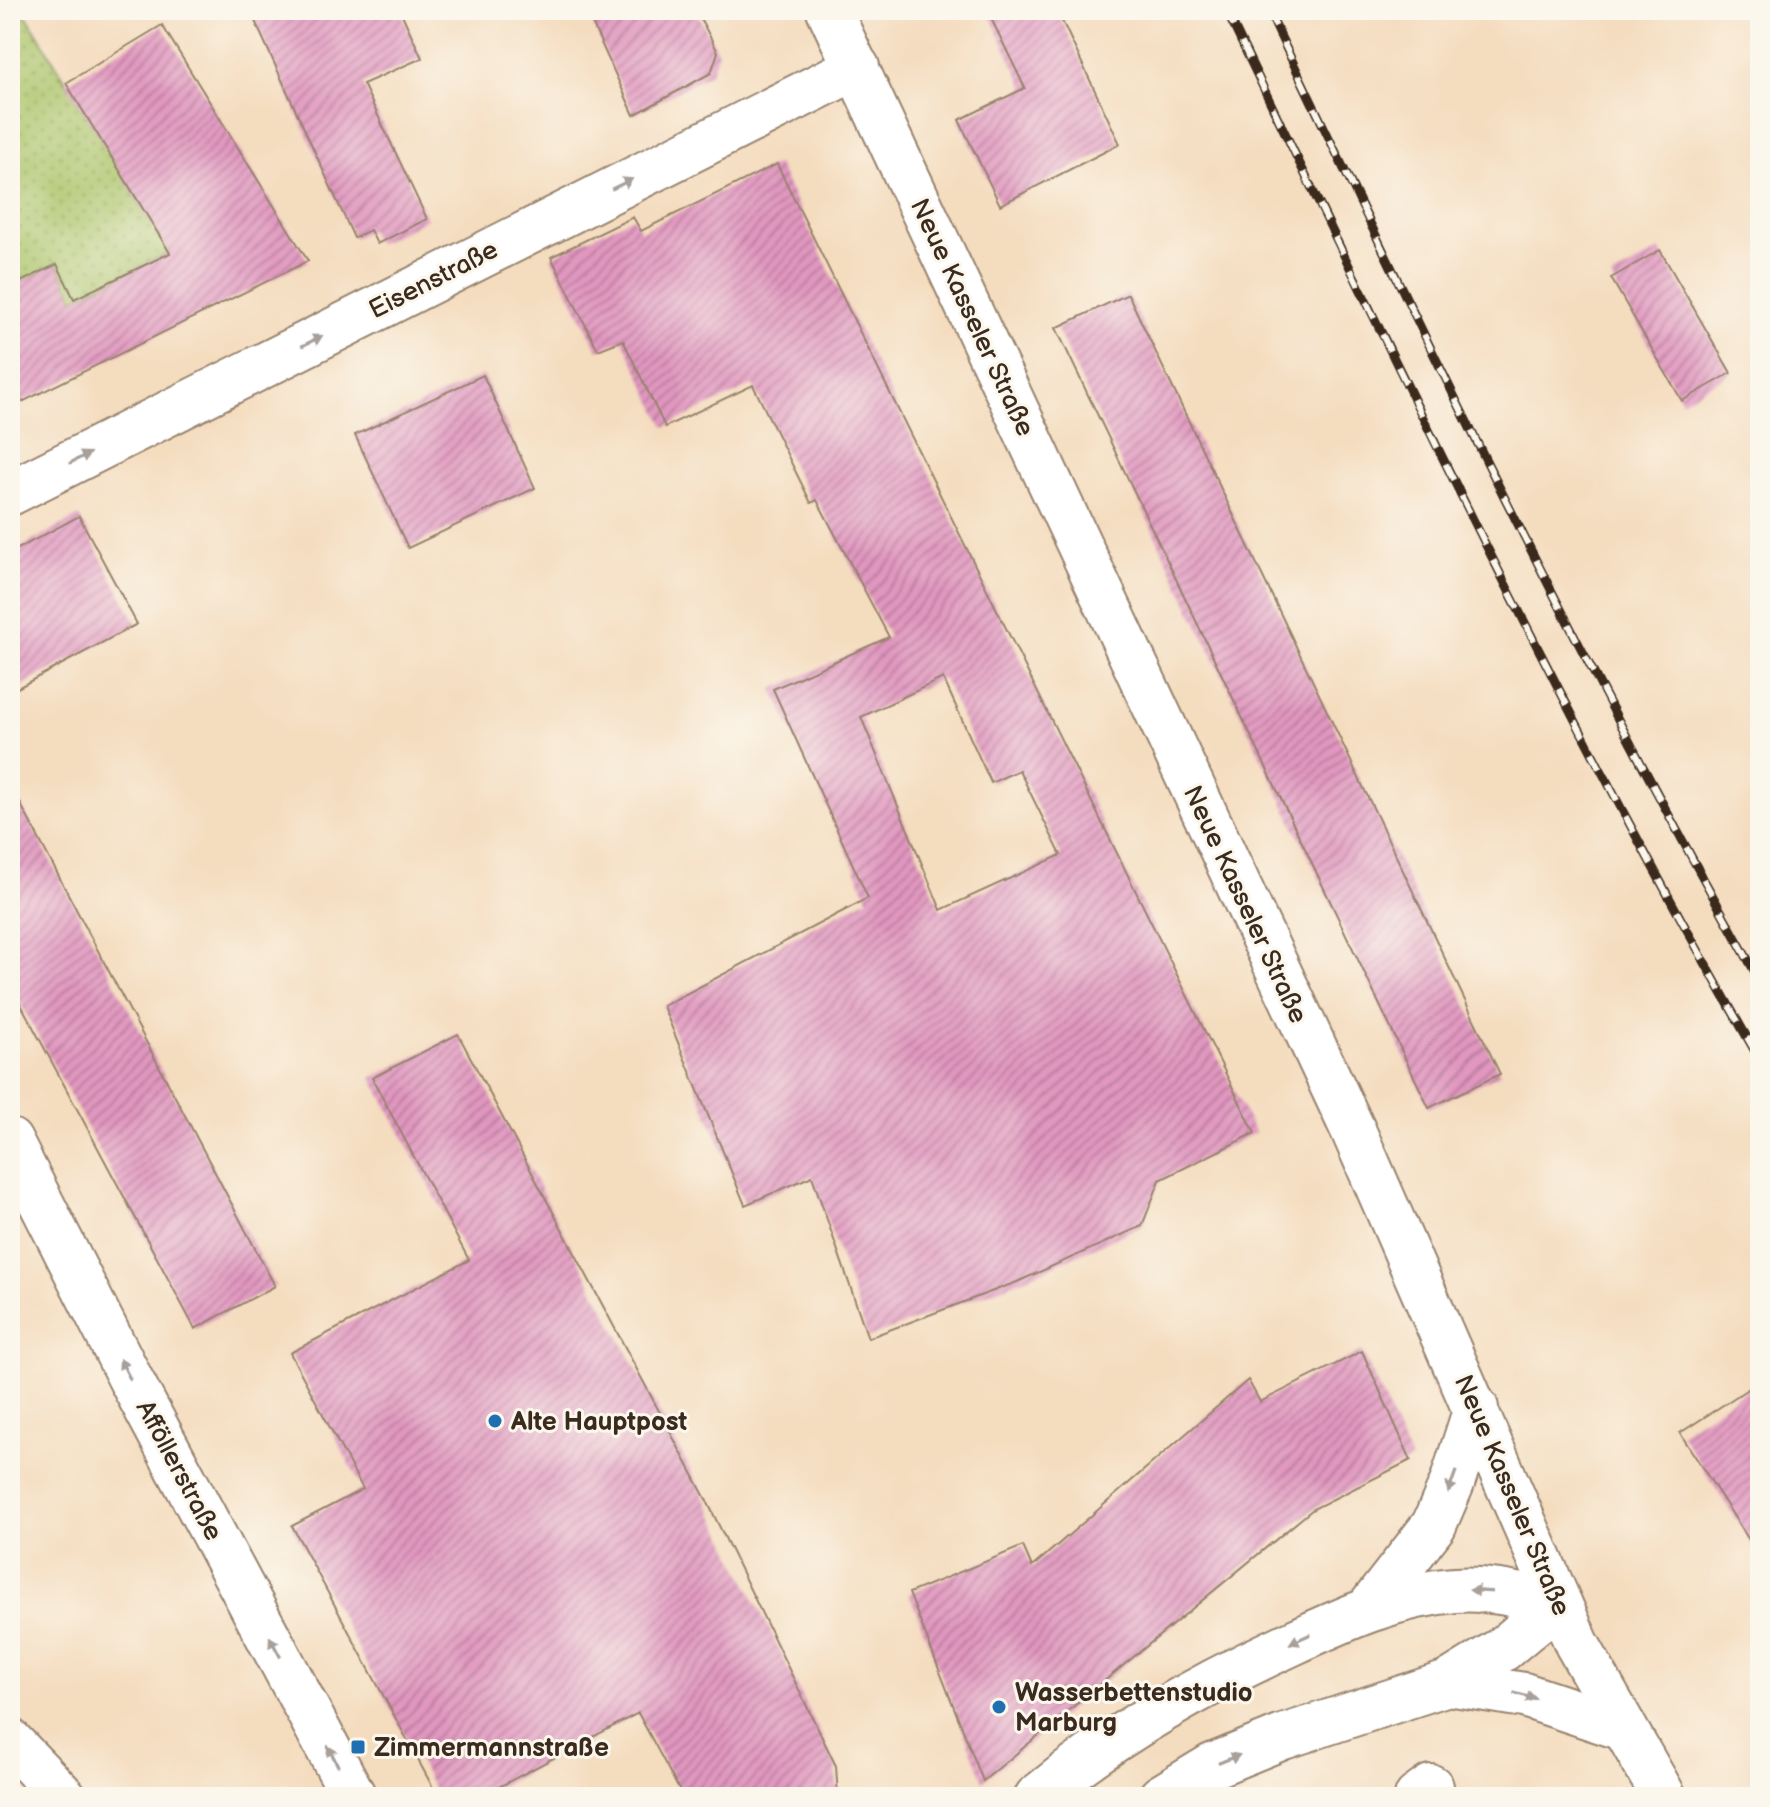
<svg xmlns="http://www.w3.org/2000/svg" width="1770" height="1807" viewBox="0 0 1770 1807" font-family="'Balsamiq Sans',sans-serif">
	<defs>
		<pattern id="garden-dots" width="8" height="8" patternUnits="userSpaceOnUse" patternTransform="scale(2)"><rect width="8" height="8" fill="#aac469"/><path d="M2 2h.1M6 6h.1" fill="none" stroke="#8c9f56" stroke-width="1.8" stroke-linecap="round"/></pattern>
		<pattern id="building-hatch" width="6" height="6" patternUnits="userSpaceOnUse" patternTransform="scale(2)"><rect width="6" height="6" fill="#e197c0"/><path d="M-1 1l2-2M0 6l6-6M5 7l2-2" fill="none" stroke="#b87b9b"/></pattern>
	</defs>
	<rect width="100%" height="100%" fill="#fbf7ec"/>
	<filter id="ink" filterUnits="userSpaceOnUse"><feTurbulence type="fractalNoise" baseFrequency=".0125" numOctaves="2"/><feDisplacementMap in="SourceGraphic" scale="16" xChannelSelector="R" yChannelSelector="G"/><feConvolveMatrix kernelMatrix="1 2 1 2 8 2 1 2 1" color-interpolation-filters="sRGB"/></filter>
	<filter id="wash" filterUnits="userSpaceOnUse"><feTurbulence type="fractalNoise" baseFrequency=".006" numOctaves="4" result="noise"/><feDisplacementMap in="SourceGraphic" scale="32" xChannelSelector="R" yChannelSelector="G"/><feGaussianBlur stdDeviation="1.8" result="paint"/><feColorMatrix in="noise" values="0 0 0 0 0 0 0 0 0 0 0 0 0 0 0 0 0 1.4 0 .05"/><feComposite in="paint" operator="in"/></filter>
	<g filter="url(#wash)">
		<rect width="100%" height="100%" fill="#f4dcbe"/>
		<path fill="url(#garden-dots)" stroke="#727744" stroke-width="2" d="M10,10H23L170,253L74,299L57,264L10,287Z"/>
		<g id="blocks">
			<path fill="url(#building-hatch)" fill-rule="evenodd" d="M250,10H400L422,58L363,84L427,219L377,244L370,230L354,238Z
				M586,10H696L718,52L711,73L634,115Z
				M987,10H1057L1120,144L1000,205L959,120L1025,88Z
				M162,25L308,261L10,408V287L57,264L74,299L170,253L66,83Z
				M777,164L1255,1133L1160,1180L1142,1226L1017,1282L868,1338L812,1176L745,1205L663,1006L868,898L773,689L889,637L817,500L811,503L753,385L665,427L623,340L598,350L551,257L633,217L641,231ZM943,678L991,783L1019,770L1061,855L941,910L861,717Z
				M1660,250L1731,373L1682,401L1611,278Z
				M1128,294L1500,1074L1429,1108L1056,328Z
				M483,375L535,488L408,548L355,435Z
				M79,516L137,624L10,692V553Z
				M10,784L275,1286L195,1329L10,984Z
				M458,1034L707,1501L836,1766L838,1797H683L638,1713L480,1797H438L292,1526L363,1489L290,1353L469,1260L372,1078Z
				M1362,1351L1411,1460L1313,1509L983,1781L909,1593L1023,1546L1032,1567L1248,1380L1260,1402Z
				M1760,1381V1557L1680,1433Z"/>
		</g>
	</g>
	<g filter="url(#ink)">
		<use href="#blocks" fill-opacity="0" stroke="#98836e" stroke-width="2"/>
		<g fill="none" stroke-linecap="round" stroke-linejoin="round">
			<defs>
				<path id="minor" d="M10,493L857,67
					M10,1141L131,1380L354,1797
					M1417,1797L1431,1787"/>
				<path id="major" d="M829,10L1353,1130L1577,1644L1664,1797
					M1371,1606L1434,1525L1452,1483L1476,1408
					M1037,1797C1113,1734 1199,1686 1288,1645C1342,1620 1395,1595 1455,1590C1489,1587 1525,1597 1558,1603"/>
				<path id="highway" d="M1448,1683L1524,1695L1623,1728
					M10,1741L64,1797
					M1161,1797L1212,1766L1283,1737L1448,1683L1503,1649L1558,1603"/>
			</defs>
			<use href="#minor" stroke="#98836e" stroke-width="48"/>
			<use href="#major" stroke="#98836e" stroke-width="48"/>
			<use href="#highway" stroke="#98836e" stroke-width="48"/>
			<use href="#minor" stroke="#fff" stroke-width="44"/>
			<use href="#major" stroke="#fff" stroke-width="44"/>
			<use href="#highway" stroke="#fff" stroke-width="44"/>
			<defs>
				<path id="rail" d="M1226,10C1396,364 1564,719 1760,1060
					M1268,10C1424,338 1582,665 1760,981"/>
			</defs>
			<use href="#rail" stroke="#3b2a1e" stroke-width="9"/>
			<use href="#rail" stroke="#fbf7ec" stroke-width="6" stroke-dasharray="18" stroke-linecap="butt"/>
		</g>
		<defs><path id="oneway-solid" d="M-6-.8H1V-3.2L6.5 0L1 3.2V.8H-6Z" transform="scale(2)"/></defs>
		<g fill="#a79f9a">
			<use href="#oneway-solid" transform="translate(622 184) rotate(-26)"/>
			<use href="#oneway-solid" transform="translate(312 341) rotate(-27)"/>
			<use href="#oneway-solid" transform="translate(80 458) rotate(-27)"/>
			<use href="#oneway-solid" transform="translate(125 1369) rotate(-117)"/>
			<use href="#oneway-solid" transform="translate(1452 1482) rotate(110)"/>
			<use href="#oneway-solid" transform="translate(1481 1591) rotate(-176)"/>
			<use href="#oneway-solid" transform="translate(1300 1639) rotate(155)"/>
			<use href="#oneway-solid" transform="translate(275 1647) rotate(-118)"/>
			<use href="#oneway-solid" transform="translate(1525 1696) rotate(15)"/>
			<use href="#oneway-solid" transform="translate(333 1756) rotate(-117)"/>
			<use href="#oneway-solid" transform="translate(1229 1759) rotate(-22)"/>
		</g>
	</g>
	<g fill="#1f6fb2" stroke="#fbf7ec" stroke-width="3">
		<circle cx="495" cy="1421" r="8"/>
		<circle cx="999" cy="1707" r="8"/>
		<rect x="350" y="1739" width="16" height="16" rx="4"/>
	</g>
	<g text-anchor="middle" stroke-width="6" stroke-linejoin="round" paint-order="stroke">
		<g font-size="26" fill="#3b2a1e" stroke="#fbf7ec">
			<text transform="translate(433 279) rotate(-27)" y="9">Eisenstraße</text>
			<text transform="translate(973 317) rotate(65)" y="9">Neue Kasseler Straße</text>
			<text transform="translate(1246 904) rotate(65)" y="9">Neue Kasseler Straße</text>
			<text transform="translate(180 1470) rotate(62)" y="9">Afföllerstraße</text>
			<text transform="translate(1513 1495) rotate(67)" y="9">Neue Kasseler Straße</text>
		</g>
		<g font-size="26" font-weight="bold" fill="#3b2a1e" stroke="#fbf7ec" text-anchor="start">
			<text x="511" y="1430">Alte Hauptpost</text>
			<text x="1015" y="1701">Wasserbettenstudio<tspan x="1015" dy="30">Marburg</tspan></text>
			<text x="374" y="1756">Zimmermannstraße</text>
		</g>
	</g>
	<rect width="1770" height="1807" fill="none" stroke="#fbf7ec" stroke-width="40"/>
</svg>
